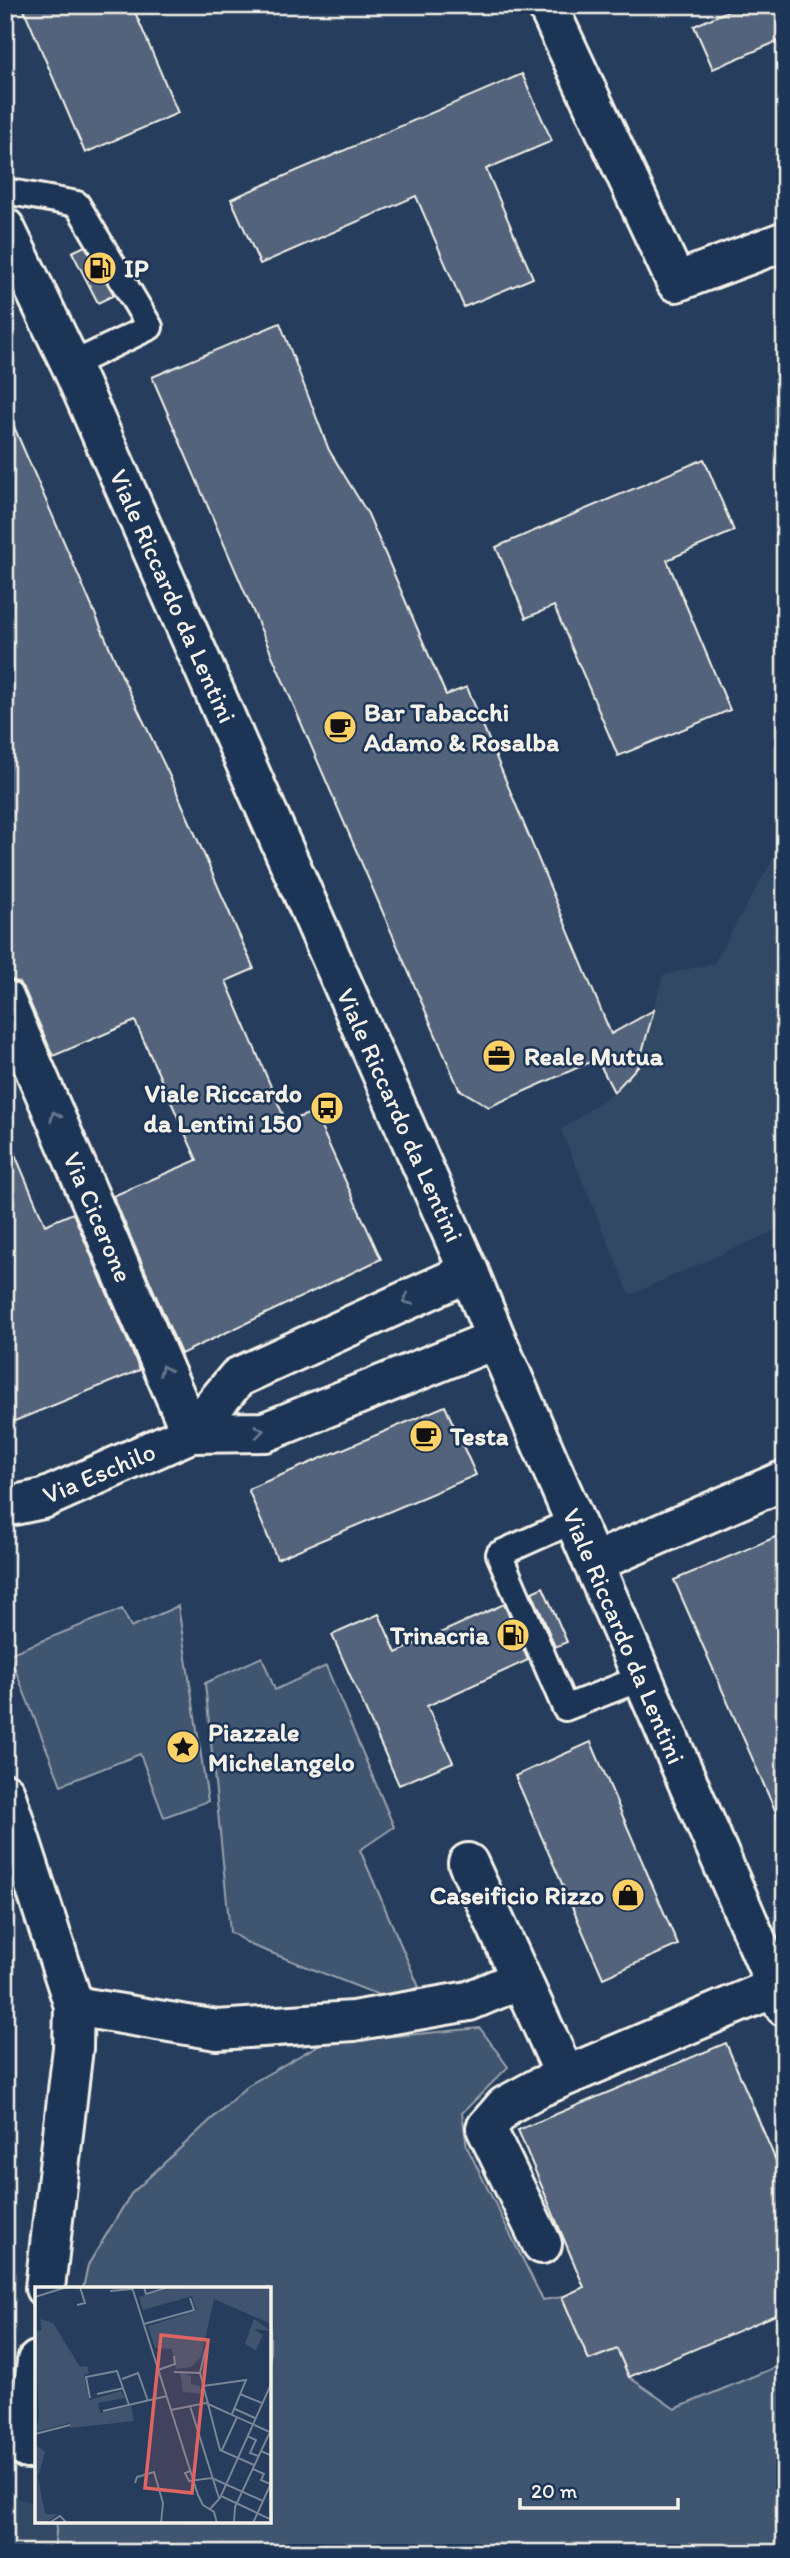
<svg xmlns="http://www.w3.org/2000/svg" width="790" height="2558" viewBox="0 0 790 2558" font-family="Itim,sans-serif">
	<rect width="100%" height="100%" fill="#263d5d"/>
	<filter id="ink" filterUnits="userSpaceOnUse"><feTurbulence type="fractalNoise" baseFrequency=".0143" numOctaves="2"/><feDisplacementMap in="SourceGraphic" scale="14" xChannelSelector="R" yChannelSelector="G"/><feConvolveMatrix kernelMatrix="1 2 1 2 8 2 1 2 1" color-interpolation-filters="sRGB"/></filter>
	<g filter="url(#ink)">
		<path fill="#334966" d="M785,838V1226L630,1295L561,1130L614,1092L638,1066L663,975L714,963Z
			M5,2494L37,2504V2521H57L54,2553H5Z"/>
		<path fill="#40546f" stroke="#9aa2ac" stroke-width="2" d="M178,1606L208,1801L164,1817L140,1754L61,1785L9,1654L122,1609L131,1627Z
			M262,1657L275,1690L326,1666L394,1827L360,1850L419,1987L389,1999L251,1945L230,1932L205,1683Z
			M480,2028L508,2067L462,2113L467,2147L543,2300L562,2297L589,2360L617,2349L629,2377L675,2409L785,2363V2553H54L57,2521H270V2288H83L88,2265L131,2194L247,2086L322,2043Z"/>
		<path fill="#52647b" stroke="#f4f1e8" stroke-width="2" d="M22,5H132L178,113L85,153Z
			M741,5H785V38L713,69L694,26Z
			M522,74L552,141L486,169L533,278L464,307L416,196L260,264L231,199Z
			M85,246L114,295L98,303L72,252Z
			M280,323L329,450L368,514L446,695L467,687L611,1034L654,1010L638,1066L614,1092L597,1059L489,1107L459,1089L152,377Z
			M5,406L122,676L172,781L254,969L226,981L286,1122L314,1112L381,1259L181,1354L113,1196L197,1160L135,1021L53,1056L25,991L18,982L5,979Z
			M704,459L734,531L667,560L730,710L618,756L554,606L526,618L496,547Z
			M5,1131L45,1225L73,1213L140,1370L5,1425Z
			M445,1406L476,1475L277,1559L248,1489Z
			M785,1533V1833L674,1580Z
			M543,1587L567,1642L555,1647L532,1592Z
			M504,1604L528,1660L427,1706L453,1762L399,1785L332,1635L379,1614L396,1653Z
			M591,1742L678,1945L603,1978L515,1776Z
			M726,2043L785,2182V2311L629,2377L617,2349L589,2360L562,2297L584,2287L518,2130Z"/>
		<g fill="none" stroke-linecap="round" stroke-linejoin="round">
			<defs>
				<path id="lane" d="M5,191L77,204L150,327L71,365
					M575,1520L499,1554L565,1708L642,1678"/>
				<path id="street" d="M547,5L676,282L785,241
					M5,1000L191,1433
					M191,1433L238,1377L469,1272
					M5,1507L43,1499L191,1433L265,1432L496,1339
					M593,1563L785,1480
					M5,1793L74,2006L73,2048L45,2288
					M468,1863L565,2075
					M74,2006L217,2030L353,2021L469,2001L521,1979
					M542,2244L486,2128L505,2106L540,2087L776,1987
					M27,2449L37,2361"/>
				<path id="secondary" d="M5,228L71,365L469,1272L496,1339L785,2007"/>
			</defs>
			<use href="#lane" stroke="#f4f1e8" stroke-width="30"/>
			<use href="#street" stroke="#f4f1e8" stroke-width="44"/>
			<use href="#secondary" stroke="#f4f1e8" stroke-width="44"/>
			<use href="#lane" stroke="#1d3557" stroke-width="24"/>
			<use href="#street" stroke="#1d3557" stroke-width="38"/>
			<use href="#secondary" stroke="#1d3557" stroke-width="38"/>
		</g>
		<defs><path id="oneway-chevron" d="M-2-3.5L2.5 0L-2 3.5" fill="none" stroke-width="1.6" stroke-linecap="round" stroke-linejoin="round" transform="scale(1.75)"/></defs>
		<g stroke="#68778a">
			<use href="#oneway-chevron" transform="translate(55 1116) rotate(-113)"/>
			<use href="#oneway-chevron" transform="translate(407 1300) rotate(155)"/>
			<use href="#oneway-chevron" transform="translate(164 1370) rotate(-113)"/>
			<use href="#oneway-chevron" transform="translate(259 1431) rotate(-7)"/>
		</g>
	</g>
	<defs>
		<symbol id="fuel-disc" viewBox="-11 -11 22 22"><circle r="9.5" fill="#ffd166" stroke="#1d3557"/><path d="M-5.5-6h7V0h2V4h1.3V-2.5L3-4.5l.8-.8L6-3V5H2.5V1h-1V6h-7ZM-4.2-4.7v3.2H.2V-4.7Z" fill="#111"/></symbol>
		<symbol id="cafe-disc" viewBox="-11 -11 22 22"><circle r="9.5" fill="#ffd166" stroke="#1d3557"/><path d="M-5.5-4.5H6V0H3Q3 3.5 0 3.5H-2.5Q-5.5 3.5-5.5 0ZM3-3.2v2h1.7v-2ZM-6 4.5H4V6H-6Z" fill="#111"/></symbol>
		<symbol id="office-disc" viewBox="-11 -11 22 22"><circle r="9.5" fill="#ffd166" stroke="#1d3557"/><path d="M-6-3h4V-5.5h4V-3h4V5H-6ZM-1-4.5V-3h2v-1.5ZM-6 0V1H6V0Z" fill="#111"/></symbol>
		<symbol id="bus-disc" viewBox="-11 -11 22 22"><circle r="9.5" fill="#ffd166" stroke="#1d3557"/><path d="M-5-6H5V4H4V6H2V4H-2V6H-4V4H-5ZM-3.5-4V0h7V-4ZM-3.5 1.2v1.5H-2V1.2ZM2 1.2v1.5H3.5V1.2Z" fill="#111"/></symbol>
		<symbol id="sight-disc" viewBox="-11 -11 22 22"><circle r="9.5" fill="#ffd166" stroke="#1d3557"/><path d="M0-6L1.8-2.2L6-1.7L2.9 1.2L3.7 5.4L0 3.3L-3.7 5.4L-2.9 1.2L-6-1.7L-1.8-2.2Z" fill="#111"/></symbol>
		<symbol id="shop-disc" viewBox="-11 -11 22 22"><circle r="9.5" fill="#ffd166" stroke="#1d3557"/><path d="M-5-2.5h2.3a2.7 3.5 0 0 1 5.4 0H5L5.5 6h-11ZM-1.5-2.5h3a1.5 2.3 0 0 0-3 0Z" fill="#111"/></symbol>
	</defs>
	<g fill-rule="evenodd">
		<use href="#fuel-disc" x="81" y="249" width="38" height="38"/>
		<use href="#cafe-disc" x="321" y="708" width="38" height="38"/>
		<use href="#office-disc" x="480" y="1037" width="38" height="38"/>
		<use href="#bus-disc" x="308" y="1089" width="38" height="38"/>
		<use href="#cafe-disc" x="407" y="1417" width="38" height="38"/>
		<use href="#fuel-disc" x="494" y="1616" width="38" height="38"/>
		<use href="#sight-disc" x="164" y="1728" width="38" height="38"/>
		<use href="#shop-disc" x="609" y="1876" width="38" height="38"/>
	</g>
	<g text-anchor="middle" stroke-width="5" stroke-linejoin="round" paint-order="stroke">
		<g font-size="26" font-weight="bold" fill="#f4f1e8" stroke="#1d3557" text-anchor="start">
			<text x="124" y="277">IP</text>
			<text x="364" y="721">Bar Tabacchi<tspan x="364" dy="30">Adamo &amp; Rosalba</tspan></text>
			<text x="524" y="1065">Reale Mutua</text>
			<text x="302" y="1102" text-anchor="end">Viale Riccardo<tspan x="302" dy="30">da Lentini 150</tspan></text>
			<text x="450" y="1445">Testa</text>
			<text x="489" y="1644" text-anchor="end">Trinacria</text>
			<text x="208" y="1741">Piazzale<tspan x="208" dy="30">Michelangelo</tspan></text>
			<text x="604" y="1904" text-anchor="end">Caseificio Rizzo</text>
		</g>
		<g font-size="26" fill="#f4f1e8" stroke="#1d3557">
			<text transform="translate(173 596) rotate(66)" y="9">Viale Riccardo da Lentini</text>
			<text transform="translate(400 1115) rotate(66)" y="9">Viale Riccardo da Lentini</text>
			<text transform="translate(98 1217) rotate(67)" y="9">Via Cicerone</text>
			<text transform="translate(99 1473) rotate(-23)" y="9">Via Eschilo</text>
			<text transform="translate(624 1636) rotate(67)" y="9">Viale Riccardo da Lentini</text>
		</g>
	</g>
	<g transform="translate(35 2287)">
		<rect width="236" height="236" fill="#263d5d"/>
		<path d="M140,0H236V37L179,12L166,70L156,80L141,82L137,62L120,61L113,39L161,24L157,9L108,23L104,10ZM5,32L18,36L45,80L52,79L54,86L49,88L54,113L86,104L90,111L63,116L65,126L96,119L99,134L35,141V136L0,145L4,131L0,45L7,43ZM219,32L236,44L218,42L228,48L221,63L210,57ZM145,85L156,89V97L165,99L167,107L148,105ZM0,157L10,165L3,190L10,227H23L11,236H0Z" fill="#40546f"/>
		<path fill="none" stroke="#788595" stroke-width="2" d="M97,0L163,208L168,218L179,225L182,236M109,0L111,7L134,0M75,4L98,2M0,10L32,0M42,18L50,16L45,0M109,37L159,23L155,11M171,60L165,86L185,163L219,178M123,83L140,77L139,69M139,85L165,86M87,92L103,86L113,114M168,99L211,93L197,127M62,107L89,101M205,107L227,116M55,111L51,90L82,84L94,118M155,119L184,211M200,122L220,131M136,123L171,116L237,146M68,124L132,109M235,145L226,164L237,169M0,147L35,138M212,149L221,153L215,166L223,169M187,163L202,130M218,182L229,187L226,193L235,197M155,184L150,186L154,194L177,191M179,192L228,214M100,196L102,190L119,185L128,216L126,236M186,209L237,233M175,222L185,211L237,95M14,236L25,229L32,236M199,236L200,220L226,164M218,236L237,194"/>
		<path fill="#df6462" fill-opacity="0.15" stroke="#df6462" stroke-width="3.5" d="M126,48L173,53L157,206L110,201Z"/>
		<rect width="236" height="236" fill="none" stroke="#f4f1e8" stroke-width="3.5"/>
	</g>
	<rect width="790" height="2558" fill="none" stroke="#1d3557" stroke-width="28"/>
	<rect x="14" y="14" width="762" height="2530" fill="none" stroke="#f4f1e8" stroke-width="2.5" filter="url(#ink)"/>
	<path d="M520 2498v10h158v-10" fill="none" stroke="#f4f1e8" stroke-width="3.5"/>
	<text x="531" y="2498" font-size="21" fill="#f4f1e8" stroke="#1d3557" stroke-width="5" paint-order="stroke">20 m</text>
</svg>
